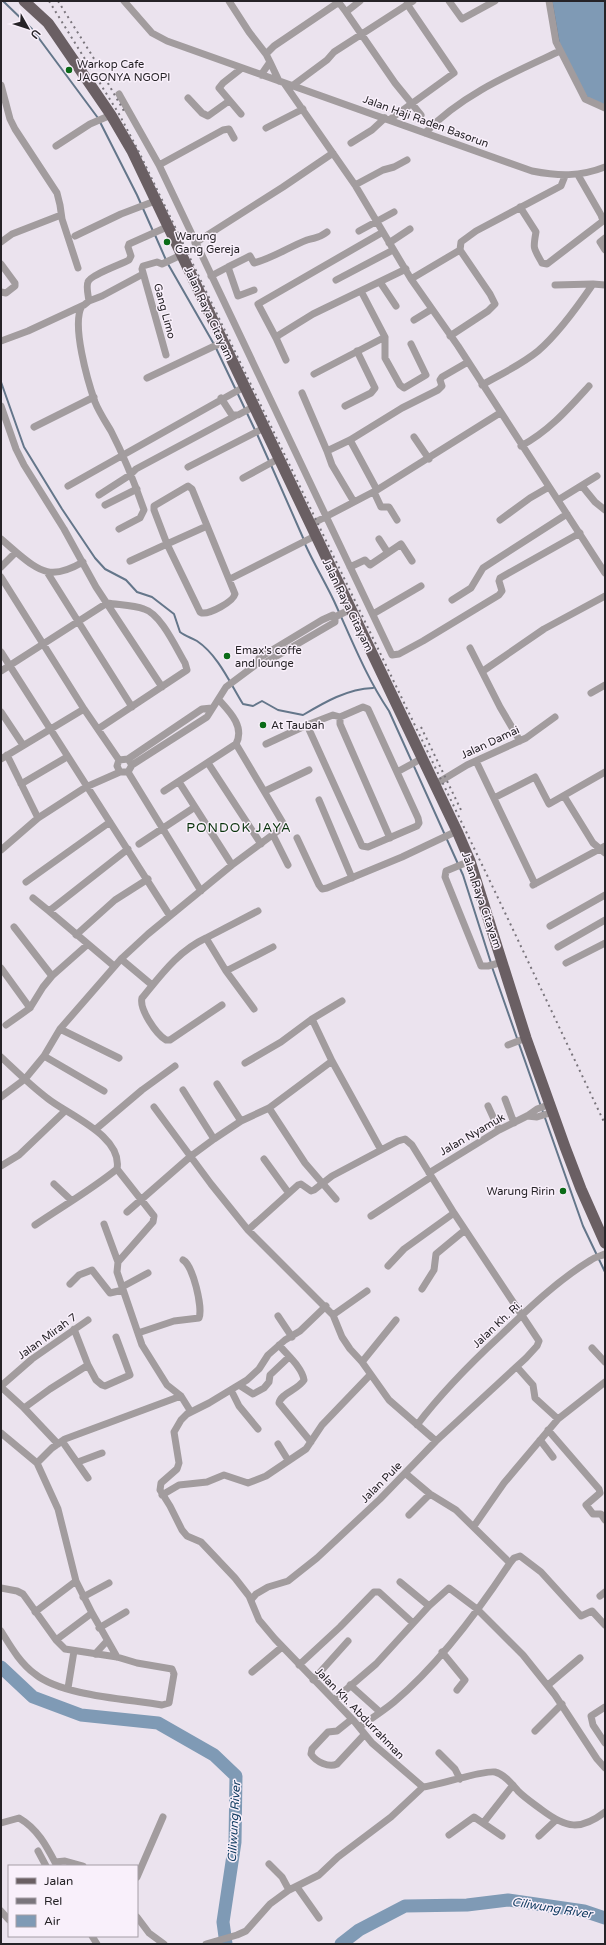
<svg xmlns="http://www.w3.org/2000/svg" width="606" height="1945" viewBox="0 0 606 1945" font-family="'Varela Round',sans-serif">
	<rect width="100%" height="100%" fill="#ebe3ee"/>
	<path fill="#7f9ab5" stroke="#64768a" d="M552,1H605V105L588,99L560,47Z"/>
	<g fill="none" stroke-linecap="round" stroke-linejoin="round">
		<path stroke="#64768a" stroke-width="2" d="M3,1L32,29L98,118L137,195L153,231
			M155,235L166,260
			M168,264L215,346L255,430
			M1,382L24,447L62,509L95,558L105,569L126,580L137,592L152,597L174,614L180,632C185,636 192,638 197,641C218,655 230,683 243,704L253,706L262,701L278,710L303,715C325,702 347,689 373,688
			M257,434L269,461
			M271,465L304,540
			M305,544C314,564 325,582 334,601C351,638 366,677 389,711L463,875L491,963
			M492,967L583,1226L605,1272"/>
		<path stroke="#7f9ab5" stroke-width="13" d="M1,1667L33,1697L81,1715L158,1723L214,1755L236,1776L235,1842L223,1922L226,1944
			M341,1944L359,1930L405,1906L467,1905L508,1900L584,1911L605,1918"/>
		<path stroke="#a29c9e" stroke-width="7" d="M124,1L152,33L167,41L532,171C558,176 580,177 605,167
			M229,1L249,32L266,54
			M360,1L346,12L395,83L421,115
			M449,1L462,19L495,1
			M549,1L556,42L585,99L605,108
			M270,62L279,81
			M261,75L270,62L266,54L274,46L336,4H340L346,12
			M284,83L355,185L411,279L458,346L605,573
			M1,85L10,119L15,129L57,193L60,205L62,219L78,268
			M292,86L327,60L334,52L413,1
			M119,94L159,165L392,655L399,654L423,641L499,595L502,591L499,581L500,578L580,533
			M188,98L202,113L208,116L229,101
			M241,114L219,88L223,83L242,68
			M389,120L454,73L407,4
			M266,128L303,109
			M425,133C462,94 513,73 560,51
			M351,143L372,130L385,118
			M56,146L90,124L111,115
			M159,165L223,130L229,129L234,138
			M355,185L383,170L394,167L407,160
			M520,207L536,232C533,249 533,247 542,263L547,264L603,221L601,215L578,175
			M359,231L394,212
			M75,236L121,214L155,201
			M605,238L600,242L605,250
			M1,242L12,234L61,215
			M195,243L283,187L333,153
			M389,243L410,229
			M1,264L15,283V286L6,293L1,292
			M228,267L250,256L254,263C273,258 289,247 307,240C316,237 318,239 327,232
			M211,276L228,267L238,296L254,290
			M411,279L460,250
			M336,280L393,250
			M380,282L396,306
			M555,285L593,284
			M361,291L385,337V358L400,385L404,388L426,375L411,344
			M89,301L102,296L143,274
			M82,306C71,324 88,382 95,402C99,412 105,421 111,431C124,456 135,484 144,510L140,518L119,529
			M414,320L432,309
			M450,336L488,311L495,304L490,294L460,250L461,242L476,231L561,186L565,176
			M276,338L258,304L383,232
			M1,341L28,331L84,305L89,301C88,295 86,286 88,282C90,275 122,264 129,260L131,256L128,247L129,244L167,227
			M166,355L142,269L143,266L157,262L162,264L181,255
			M286,360L276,338L279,335L313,314L406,269
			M314,374L385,337
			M147,378L223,342
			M482,385C501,374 521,365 538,351C558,334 578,306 593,284L605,285
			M302,393L327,451
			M221,398L232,415H238L253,407
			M1,406L16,449L24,465L64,529L96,587L162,687
			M345,406L371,393L375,388L357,351
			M34,427L94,397
			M414,437L429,459
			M350,440L377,490
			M521,446C549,431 568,409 589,386
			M188,467L264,428
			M243,478L278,459
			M68,486L244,387
			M582,486L595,502L605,510
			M374,492L381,507H389L397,520
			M99,495L130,475L136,469L235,416
			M558,500L597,476
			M354,502L332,465L327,451L350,440L402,408L438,390L442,386L440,380L442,377L468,362
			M105,505L137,489
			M500,520L530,498L549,487
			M310,525L377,490L500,413
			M1,539L16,552
			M379,539L388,553
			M130,561L167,544L154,510V506L188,486L192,489L235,594C233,602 210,614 202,613L200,612L167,544L207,526
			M1,567L16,552C41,573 52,580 83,562
			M350,567L365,560L370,565L401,544L412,561
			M47,572L132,707
			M1,577L84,709L119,760
			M230,579L315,536
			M452,600L471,588L483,568L567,514
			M373,614L421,586
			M470,648L500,707L520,741
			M1,652L170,916
			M258,663L263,664L335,622V617
			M1,671L107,603C119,605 133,605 144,609C161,614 176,648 185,663L187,670L98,729
			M483,671L544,629L605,596
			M591,693L605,685
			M1,712L23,745
			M340,717V724L390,838
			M266,744L307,725L362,846L368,847L417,826L419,823L418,818L368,709L363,707L340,717L333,715L307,725
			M7,755L38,818
			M1,759L84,709
			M128,759L202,709L212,708
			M476,761L535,884
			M208,763L261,844
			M132,765L128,759L119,760L117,766L120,772H128L132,765L207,717L226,687L258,663L259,658L322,620L333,615L335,617L351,609
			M128,772L201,891
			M397,772L421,759
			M179,782L232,865
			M21,784L67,757
			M434,785L467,765L526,738L555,717
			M164,791L236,744C245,727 230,712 219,700
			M265,791L309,770
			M564,796L593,843L605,853
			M494,798L535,777L549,804L605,772
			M319,800L352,878
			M273,835L288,865
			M297,838L319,885L322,889L327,888L402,857L457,831
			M139,844L195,807
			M1,850L38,818L86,787L120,772
			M470,861L446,871L445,877L481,966H488L503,962
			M26,882L110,822
			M533,885L605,846
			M33,898L49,911
			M550,926L605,895
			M14,927L52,976
			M76,935L115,900L148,879
			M206,938L258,911
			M558,947L605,920
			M121,959L152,985
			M566,963L605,943
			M114,966L49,911L128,849
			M1,968L30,1008
			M226,971L273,947
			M222,1005L170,1040H166C156,1034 139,1009 142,998C161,975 178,951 206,938L226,971L254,1009
			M312,1019L332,1061L381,1150
			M6,1025L30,1008L43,987L52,976L87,945
			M60,1029L119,1058
			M508,1045L526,1038
			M44,1056L104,1091
			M1,1057C16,1071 31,1086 47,1098C68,1115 123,1136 117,1169L154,1216L153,1222L118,1262L117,1272L142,1345L167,1385L181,1396L191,1412
			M245,1063L281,1042L312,1019L342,1001
			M217,1084L241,1121
			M183,1090L214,1139
			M1,1097L25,1079L44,1056L60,1029L121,959L148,934L232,865L283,827V823L236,744
			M505,1099L514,1123
			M488,1106L499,1130
			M154,1107L211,1184L248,1230L333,1315L342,1337L350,1349L362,1362L389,1400L436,1441
			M269,1108L305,1163L336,1199
			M527,1116L537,1117L553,1112
			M96,1129L142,1090L175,1066
			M264,1159L288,1192
			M1,1166L19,1155L65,1111
			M429,1173L499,1130L527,1116L537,1109L551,1104
			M54,1184L71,1200
			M127,1212L191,1156L214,1139L241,1121L269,1108L332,1061
			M371,1216L431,1177
			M104,1224L118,1262
			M35,1225C63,1206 91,1190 117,1169
			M248,1230L298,1185L301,1184L311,1191L314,1190L332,1176L398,1141L405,1139L412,1145L454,1213L539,1341L537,1346L526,1358L436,1441L380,1499L317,1558L288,1581L268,1587L256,1594L251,1600
			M388,1266L404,1249L454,1213
			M70,1284L79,1275L92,1270L110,1293L123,1290
			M122,1287L148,1273
			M422,1289L434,1270L436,1254L465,1230
			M326,1306L300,1331L285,1340L268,1355L259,1369L247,1380L209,1403L187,1414L181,1420L174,1432L179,1463L177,1469L161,1483L160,1490L170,1506L182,1530L187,1536L201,1542L235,1578L249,1596L259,1620L275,1639L354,1721L372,1743L423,1787C440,1785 482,1770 495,1772C504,1774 512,1784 518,1791C525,1798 534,1804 542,1810C566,1828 580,1831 605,1812
			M333,1315L367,1291
			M278,1316L292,1337
			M74,1329L88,1365
			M138,1333L174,1321L199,1318C203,1308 193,1265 183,1260
			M279,1345C287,1355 302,1367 304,1380C298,1390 281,1393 279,1403L311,1442
			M592,1348L605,1362
			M362,1362L396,1320
			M517,1367L533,1385L535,1398L558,1419
			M239,1385L253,1394L264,1388L269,1382L270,1375L289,1357
			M1,1386L32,1359L88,1320
			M1,1387L24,1408L50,1389L88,1365L96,1380L102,1385L105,1386L130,1375L116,1337
			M231,1390L239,1406L258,1429
			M24,1408L58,1444
			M417,1425C442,1392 471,1363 500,1336C528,1309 558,1280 591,1260C595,1257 601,1256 605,1254
			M548,1430L599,1489L600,1493L586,1505L593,1514H601L605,1520
			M1,1433L37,1463L58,1509L76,1581L92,1613L117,1657
			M540,1440L553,1457
			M62,1441L88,1478
			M278,1444L288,1460
			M78,1462L102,1453
			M37,1463L52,1448L65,1439L181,1396
			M162,1495L179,1485L207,1482L224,1475L248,1483L266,1476L306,1449L322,1425L370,1375
			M409,1515L430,1494
			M474,1526L504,1483L558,1419L605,1382
			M510,1563L514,1558L520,1556L541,1572L581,1616L592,1611L605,1625
			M400,1582L429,1606
			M1,1588L17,1591L23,1594L56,1640L65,1649L117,1657L137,1663L172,1669L174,1674L169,1703L162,1705C128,1699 62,1696 35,1674C20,1663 11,1647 1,1631
			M600,1596L605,1592
			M83,1597L109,1583
			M35,1612L76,1581
			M99,1628L126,1612
			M56,1640L92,1613
			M442,1652L465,1680L457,1690
			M95,1654L107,1641
			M299,1665L340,1627L374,1592H379L413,1623
			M252,1672L282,1647
			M313,1680L348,1641
			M350,1685L380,1712
			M548,1685L580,1658
			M68,1688L74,1651
			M334,1700L376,1664L429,1606L449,1588L477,1609L523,1655L555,1695L597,1759L605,1768
			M605,1707L591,1716L593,1725L605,1743
			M352,1719L337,1731L328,1732L312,1749L311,1754C316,1762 329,1768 337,1764L364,1735
			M359,1727C371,1719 383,1711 394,1702C437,1666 479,1610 510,1563L456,1510L430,1494L405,1473
			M535,1731L562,1704
			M439,1753L455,1769L460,1779
			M484,1822L513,1785
			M1,1823L19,1818C38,1829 47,1847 57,1866
			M449,1835L474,1817L502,1836
			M539,1836L556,1820
			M38,1851L46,1866
			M55,1862L65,1861L83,1866
			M269,1864L282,1877L289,1890
			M137,1877L163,1817
			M297,1887L319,1918
			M1,1911L9,1920
			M137,1917L149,1933L164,1944
			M92,1936L97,1944
			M206,1944L237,1935L246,1931L270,1904L289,1890L319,1875L338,1857L391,1817L423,1787"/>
		<path stroke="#6a5f63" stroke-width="11" d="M24,1L48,23L55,33L111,115L132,151L457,831L470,861L526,1038L565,1147L581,1189L605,1243"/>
		<path stroke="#7a757c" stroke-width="2" stroke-dasharray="2 4" stroke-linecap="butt" d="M49,1L119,114L138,150L499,900L605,1124
			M58,1L93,57L125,113
			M421,727L462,812"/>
	</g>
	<g fill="#0a6b17" stroke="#f9f0fb" stroke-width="1.5">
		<circle cx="69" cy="70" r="4"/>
		<circle cx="167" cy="242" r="4"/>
		<circle cx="227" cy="656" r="4"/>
		<circle cx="263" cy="725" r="4"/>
		<circle cx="563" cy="1191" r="4"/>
	</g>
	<g text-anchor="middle" stroke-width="3" stroke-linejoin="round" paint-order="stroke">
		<g font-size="11" fill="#262327" stroke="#f9f0fb" text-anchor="start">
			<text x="77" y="68">Warkop Cafe<tspan x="77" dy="13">JAGONYA NGOPI</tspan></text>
			<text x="175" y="240">Warung<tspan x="175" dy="13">Gang Gereja</tspan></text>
			<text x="235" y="654">Emax's coffe<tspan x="235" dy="13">and lounge</tspan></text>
			<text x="271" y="729">At Taubah</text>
			<text x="555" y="1195" text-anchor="end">Warung Ririn</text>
		</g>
		<g font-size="11" fill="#262327" stroke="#f9f0fb">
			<text transform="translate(426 121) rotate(20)" y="4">Jalan Haji Raden Basorun</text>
			<text transform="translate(165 311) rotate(75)" y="4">Gang Limo</text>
			<text transform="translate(209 313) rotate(65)" y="4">Jalan Raya Citayam</text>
			<text transform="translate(348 605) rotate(64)" y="4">Jalan Raya Citayam</text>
			<text transform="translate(490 742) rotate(-25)" y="4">Jalan Damai</text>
			<text transform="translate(482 900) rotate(71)" y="4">Jalan Raya Citayam</text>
			<text transform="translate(472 1134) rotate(-30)" y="4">Jalan Nyamuk</text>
			<text transform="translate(497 1324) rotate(-43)" y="4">Jalan Kh. Ri.</text>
			<text transform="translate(47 1336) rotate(-36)" y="4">Jalan Mirah 7</text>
			<text transform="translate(381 1482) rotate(-45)" y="4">Jalan Pule</text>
			<text transform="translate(360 1713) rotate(46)" y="4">Jalan Kh. Abdurrahman</text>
		</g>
		<g font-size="12" font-style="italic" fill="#123d62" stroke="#f9f0fb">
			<text transform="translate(234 1822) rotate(-87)" y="4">Ciliwung River</text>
			<text transform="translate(552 1908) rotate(9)" y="4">Ciliwung River</text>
		</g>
		<g font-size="13" letter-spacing="1" fill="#09330c" stroke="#f9f0fb">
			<text x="239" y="832">PONDOK JAYA</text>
		</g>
	</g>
	<rect width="606" height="1945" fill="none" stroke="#262327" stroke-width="4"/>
	<rect x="8" y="1865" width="130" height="72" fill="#f9f0fb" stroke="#a59ea6"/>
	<rect x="16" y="1878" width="20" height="6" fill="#6a5f63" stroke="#a59ea6"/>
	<text x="44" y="1885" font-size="12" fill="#262327">Jalan</text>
	<rect x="16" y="1898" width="20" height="6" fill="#7a757c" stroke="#a59ea6"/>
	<text x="44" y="1905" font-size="12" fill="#262327">Rel</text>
	<rect x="16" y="1915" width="20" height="12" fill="#7f9ab5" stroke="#a59ea6"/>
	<text x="44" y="1925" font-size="12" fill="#262327">Air</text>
	<g transform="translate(28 28) rotate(129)" stroke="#f9f0fb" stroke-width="3" paint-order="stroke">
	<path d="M0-3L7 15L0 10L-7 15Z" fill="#262327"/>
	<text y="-6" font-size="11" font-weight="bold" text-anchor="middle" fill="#262327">U</text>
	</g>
</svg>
